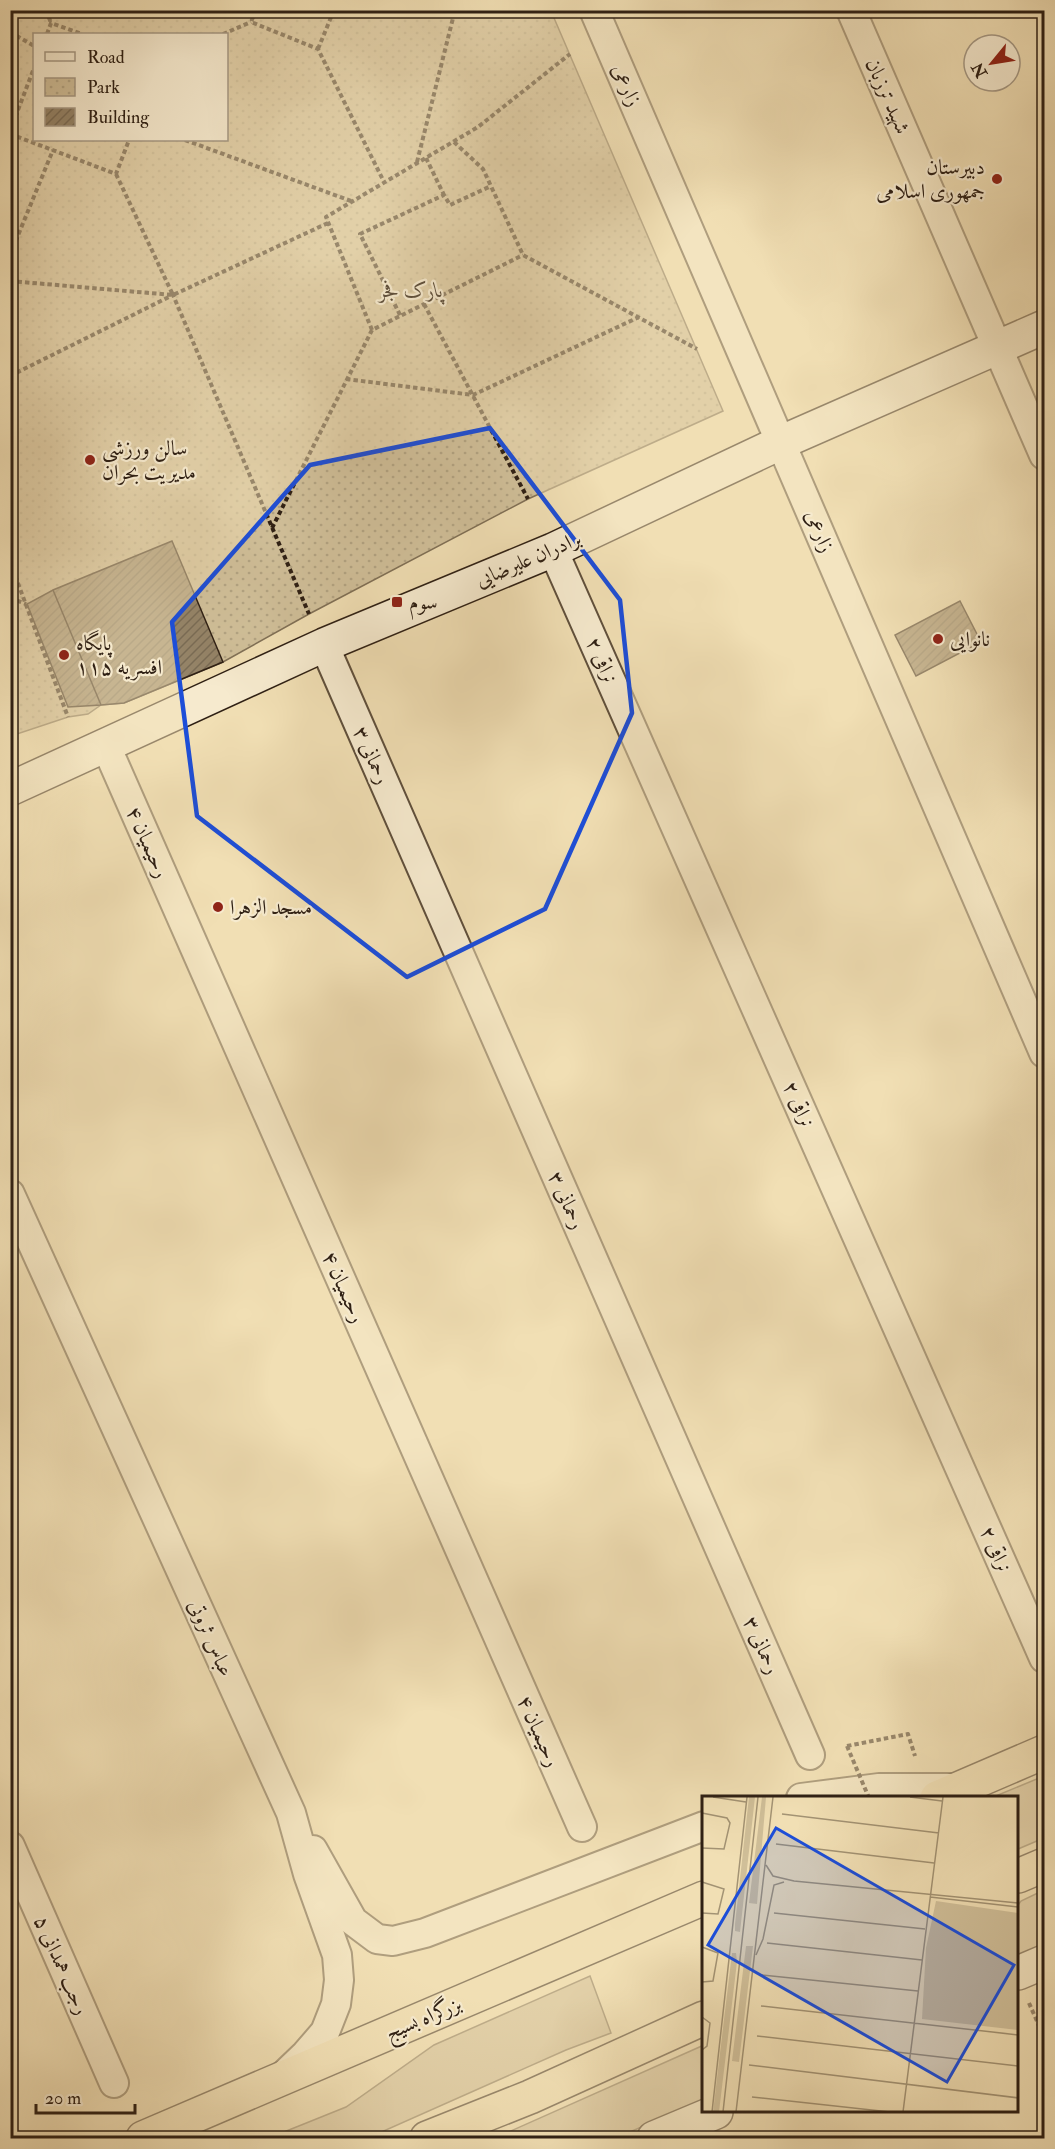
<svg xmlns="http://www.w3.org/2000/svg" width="1055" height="2149" viewBox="0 0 1055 2149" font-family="'IM FELL Double Pica',Amiri,serif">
	<defs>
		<pattern id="park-dots" width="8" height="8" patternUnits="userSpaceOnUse" patternTransform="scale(1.5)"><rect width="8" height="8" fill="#d0bf99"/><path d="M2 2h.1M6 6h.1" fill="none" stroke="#b3a483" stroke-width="1.8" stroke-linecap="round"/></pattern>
		<pattern id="building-hatch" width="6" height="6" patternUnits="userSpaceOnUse" patternTransform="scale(1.5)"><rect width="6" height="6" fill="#948367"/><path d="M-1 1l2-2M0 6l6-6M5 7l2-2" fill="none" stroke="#796b54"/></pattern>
	</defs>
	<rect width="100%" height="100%" fill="#f1dfb4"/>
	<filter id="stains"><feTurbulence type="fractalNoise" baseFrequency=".00333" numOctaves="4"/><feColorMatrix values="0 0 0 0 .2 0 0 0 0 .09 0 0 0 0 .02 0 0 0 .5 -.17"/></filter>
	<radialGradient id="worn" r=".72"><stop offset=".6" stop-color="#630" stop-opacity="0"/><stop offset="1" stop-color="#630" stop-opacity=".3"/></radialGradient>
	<path fill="#d0bf99" stroke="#807056" stroke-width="1.5" d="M1044,1776V1838L1018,1849V1798H991Z
		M1044,1890V1946L1018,1958V1905L1021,1901Z
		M590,1976L611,2033L566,2050L368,2138H269L346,2107L434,2045Z
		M704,2045V2100L616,2138H495Z"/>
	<path fill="url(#park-dots)" stroke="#807056" stroke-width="1.5" fill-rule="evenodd" d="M10,11H551L723,411L528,499L309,614L223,662L124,703L101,705L88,714L68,717L11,736ZM34,34H226V140H34Z"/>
	<path fill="url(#building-hatch)" stroke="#2f2014" stroke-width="1.5" d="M172,541L223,662L124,703L101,705L53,590Z
		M53,590L101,705L68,707L27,604Z
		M960,601L981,642L916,676L895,635Z"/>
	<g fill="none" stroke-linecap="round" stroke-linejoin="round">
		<defs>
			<path id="minor" d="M594,10L1044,1053
				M851,10L1044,455
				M553,550L1044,1658
				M324,645L810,1755
				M106,746L582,1827
				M10,1194L291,1813L308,1874L337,1955L339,1980L336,2004L325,2032L306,2054L283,2076
				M801,1798L879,1788H960
				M10,1846L114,2083
				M313,1850L353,1921L377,1939L393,1941L425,1933L704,1826"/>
			<path id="secondary" d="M10,789L324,645L553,550L782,442L1044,327
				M1018,1973L1044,1962
				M654,2138L716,2112"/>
			<path id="trunk" d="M937,1798L1044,1752
				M1018,1876L1044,1865
				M143,2138L704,1898
				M427,2138L530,2097L704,2018"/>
		</defs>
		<use href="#minor" stroke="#60503c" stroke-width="32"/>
		<use href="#secondary" stroke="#2f2014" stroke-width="36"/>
		<use href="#trunk" stroke="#2f2014" stroke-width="36"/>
		<path stroke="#2f2014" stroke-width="4" stroke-dasharray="4.5 3" stroke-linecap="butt" d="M46,10L51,23
			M256,10L251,22L318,49L384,182
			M10,32L34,46
			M47,34L51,23L82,34
			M223,34L251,22
			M318,49L334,10
			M10,131L34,68
			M10,134L116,174L129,140
			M185,140L351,201
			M454,142L483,169L523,255L697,349
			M426,158L444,195
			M417,162L455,10
			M116,174L173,295
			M10,255L53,150
			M10,281L173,295L328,223
			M424,304L528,499
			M400,315L360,234L444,195L450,205L491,186
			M372,330L326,217L478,127L570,54
			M10,376L173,295L309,614
			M346,379L473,395L639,317
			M272,528L372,330L523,255
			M10,562L68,717
			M10,598L26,604
			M847,1746L908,1734L915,1756
			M1029,2003L1044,2037"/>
		<use href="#minor" stroke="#f6eace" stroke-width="28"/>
		<use href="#secondary" stroke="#f6eace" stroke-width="33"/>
		<use href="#trunk" stroke="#f1dfb4" stroke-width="33"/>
		<path stroke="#2f2014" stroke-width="4" stroke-dasharray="4.5 3" stroke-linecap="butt" d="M847,1746L869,1798"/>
	</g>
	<path d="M0 0H1055V2149H0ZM490,428L620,600L632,713L545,909L407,977L197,816L172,622L310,465Z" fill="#f1dfb4" fill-opacity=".55" fill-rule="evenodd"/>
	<path fill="none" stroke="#1d4ed8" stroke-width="4.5" stroke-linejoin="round" d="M490,428L620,600L632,713L545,909L407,977L197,816L172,622L310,465Z"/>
	<g fill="#8f2418" stroke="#f6eace" stroke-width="2">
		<circle cx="997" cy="179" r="6"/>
		<circle cx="90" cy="460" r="6"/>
		<rect x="391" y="596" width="12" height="12" rx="3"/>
		<circle cx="938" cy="639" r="6"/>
		<circle cx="64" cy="655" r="6"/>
		<circle cx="218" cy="907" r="6"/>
	</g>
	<g text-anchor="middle" stroke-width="4.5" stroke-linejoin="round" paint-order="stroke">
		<g font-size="21" fill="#2f2014" stroke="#f6eace">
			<text transform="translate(627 85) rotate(66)" y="7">زارعی</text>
			<text transform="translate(888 96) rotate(66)" y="7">شهید ترزبان</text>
			<text transform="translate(820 531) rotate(67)" y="7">زارعی</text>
			<text transform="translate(528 559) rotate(-23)" y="7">برادران علیرضایی</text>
			<text transform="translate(602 660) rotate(66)" y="7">نراقی ۲</text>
			<text transform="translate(372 755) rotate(66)" y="7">رحمانی ۳</text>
			<text transform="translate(148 842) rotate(66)" y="7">رحیمیان ۴</text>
			<text transform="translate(799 1104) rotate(66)" y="7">نراقی ۲</text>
			<text transform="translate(567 1200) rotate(66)" y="7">رحمانی ۳</text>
			<text transform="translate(344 1287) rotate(66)" y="7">رحیمیان ۴</text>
			<text transform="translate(996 1549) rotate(66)" y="7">نراقی ۲</text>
			<text transform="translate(211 1638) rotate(66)" y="7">عباس ثروتی</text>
			<text transform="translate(762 1645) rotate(66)" y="7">رحمانی ۳</text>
			<text transform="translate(539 1731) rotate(66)" y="7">رحیمیان ۴</text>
			<text transform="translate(62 1965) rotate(66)" y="7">رجب همدانی ۵</text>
			<text transform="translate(423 2018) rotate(-23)" y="7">بزرگراه بسیج</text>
		</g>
		<g font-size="21" fill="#2f2014" stroke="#f6eace" text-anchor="start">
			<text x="985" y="174" text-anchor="end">دبیرستان<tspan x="985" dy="24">جمهوری اسلامی</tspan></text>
			<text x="102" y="455">سالن ورزشی<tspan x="102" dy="24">مدیریت بحران</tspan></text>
			<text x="409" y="609">سوم</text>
			<text x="950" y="646">نانوایی</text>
			<text x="76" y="650">پایگاه<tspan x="76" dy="24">۱۱۵ افسریه</tspan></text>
			<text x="230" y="914">مسجد الزهرا</text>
		</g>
		<g font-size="21" font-style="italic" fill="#5f503c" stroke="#f6eace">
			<text x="411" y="297">پارک فجر</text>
		</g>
	</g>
	<g transform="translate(702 1796)">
		<rect width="316" height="316" fill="#f1dfb4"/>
		<path d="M47,1H53L38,136L33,135V128ZM60,1H64L55,108L47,107ZM44,150H51L37,266L30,265ZM30,157H34L35,166L17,316H11Z" fill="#d0bf99"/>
		<path d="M234,105L316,117V234L220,223L224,152Z" fill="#d0bf99"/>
		<path fill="none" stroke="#a39374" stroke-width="1.5" d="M11,1L44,6M208,1L240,5M0,17L25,22L28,27L22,53L0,52M80,18L237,37M74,48L232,67M64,69L71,80L92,85L317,107M0,86L22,93L16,118L0,117M228,101L317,111M72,117L223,133M65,147L220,164M0,151L16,157L11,185L0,186M54,159L61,143L72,89L82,86M60,179L216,195M59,210L317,239M0,221L8,227L5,250L0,254M55,240L317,270M47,269L317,302M50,301L188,316M10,316L45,1M21,316L56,1M34,316L71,1M201,316L241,1"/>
		<path fill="#1d4ed8" fill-opacity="0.15" stroke="#1d4ed8" stroke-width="3" d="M74,32L312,169L245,286L6,149Z"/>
		<rect width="316" height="316" fill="none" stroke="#2f2014" stroke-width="3"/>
	</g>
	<rect width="1055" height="2149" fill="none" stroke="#f1dfb4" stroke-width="36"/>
	<rect x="12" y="12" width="1031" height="2125" fill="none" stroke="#2f2014" stroke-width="3"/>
	<rect x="18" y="18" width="1019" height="2113" fill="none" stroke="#2f2014" stroke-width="1.5"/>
	<rect x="33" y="33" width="195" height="108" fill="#f6eace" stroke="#a69984" stroke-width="1.5"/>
	<rect x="45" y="52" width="30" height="9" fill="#f6eace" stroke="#a69984" stroke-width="1.5"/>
	<text x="87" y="63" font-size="18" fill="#2f2014">Road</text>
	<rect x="45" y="78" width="30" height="18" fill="url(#park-dots)" stroke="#a69984" stroke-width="1.5"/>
	<text x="87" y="93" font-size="18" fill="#2f2014">Park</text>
	<rect x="45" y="108" width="30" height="18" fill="url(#building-hatch)" stroke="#a69984" stroke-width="1.5"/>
	<text x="87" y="123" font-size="18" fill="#2f2014">Building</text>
	<g transform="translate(992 63) rotate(240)"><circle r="28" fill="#f6eace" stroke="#a69984" stroke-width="1.5"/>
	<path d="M0-4.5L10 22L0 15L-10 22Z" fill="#8f2418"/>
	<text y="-9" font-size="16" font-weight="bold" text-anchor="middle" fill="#2f2014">N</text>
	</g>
	<path d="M36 2104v9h99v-9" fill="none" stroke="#2f2014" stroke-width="3"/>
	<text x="45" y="2104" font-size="18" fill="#2f2014" stroke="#f6eace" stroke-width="4.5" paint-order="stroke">20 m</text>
	<rect width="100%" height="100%" filter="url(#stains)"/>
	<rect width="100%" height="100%" fill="url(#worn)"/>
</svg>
